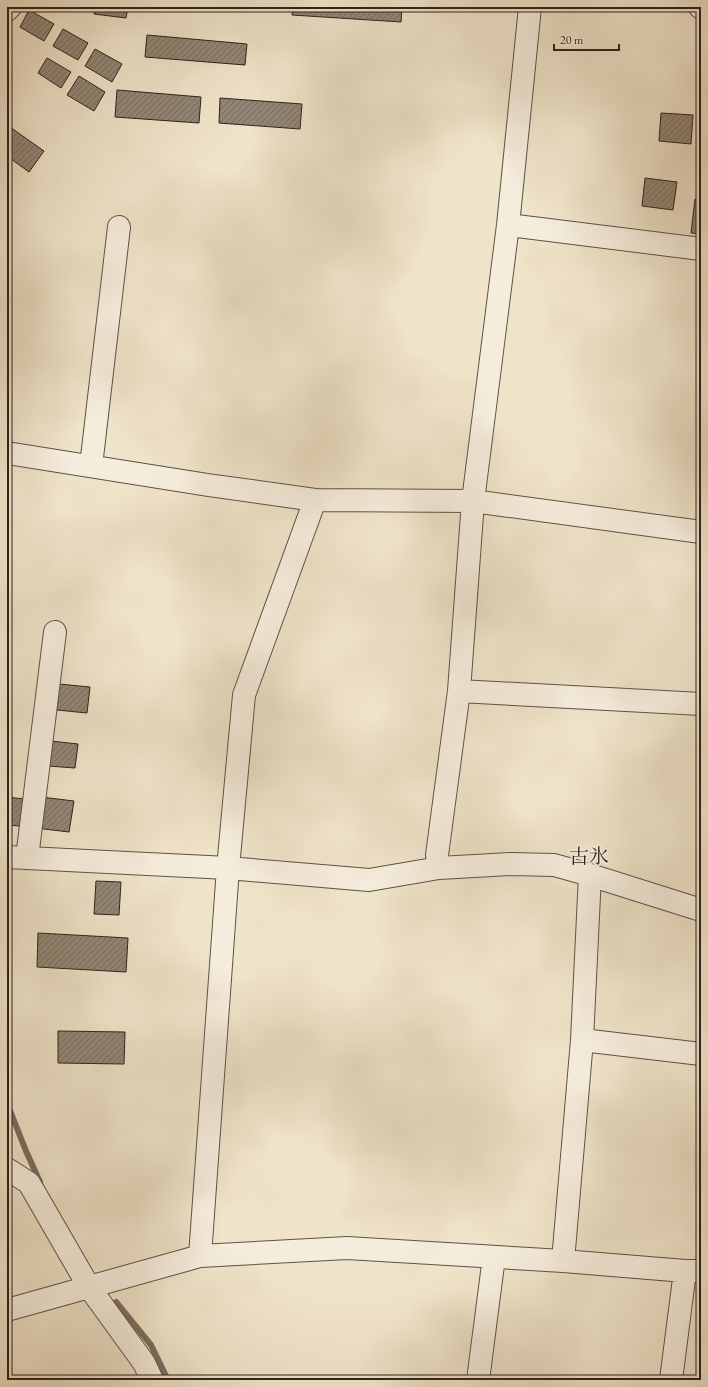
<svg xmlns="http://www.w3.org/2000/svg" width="708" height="1387" viewBox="0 0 708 1387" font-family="'EB Garamond','Noto Serif JP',serif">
	<defs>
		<pattern id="building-hatch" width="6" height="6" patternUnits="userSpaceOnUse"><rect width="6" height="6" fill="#928676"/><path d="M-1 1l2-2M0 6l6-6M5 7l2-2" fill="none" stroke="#786d60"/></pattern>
	</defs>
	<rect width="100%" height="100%" fill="#efe3c9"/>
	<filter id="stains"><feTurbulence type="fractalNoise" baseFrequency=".005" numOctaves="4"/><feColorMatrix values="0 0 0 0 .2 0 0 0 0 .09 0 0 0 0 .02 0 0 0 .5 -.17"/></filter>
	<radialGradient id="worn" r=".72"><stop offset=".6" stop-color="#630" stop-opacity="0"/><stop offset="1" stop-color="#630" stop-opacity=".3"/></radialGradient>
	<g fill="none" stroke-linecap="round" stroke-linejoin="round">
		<path stroke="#7a6e60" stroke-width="6" d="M7,1103L26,1151L40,1182
			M116,1302L151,1345L168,1380"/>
	</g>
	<path fill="url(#building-hatch)" stroke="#2d211c" d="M95,7H128L126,18L94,14Z
		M216,7H259V10Z
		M293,7H402L401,22L292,15Z
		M29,10L54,24L44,41L20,27Z
		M63,29L88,43L78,60L53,46Z
		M147,35L247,44L245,65L145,57Z
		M95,49L122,64L112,82L85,66Z
		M47,58L71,72L61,88L38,73Z
		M79,76L105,92L94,111L67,95Z
		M117,90L201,97L199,123L115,117Z
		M220,98L302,104L300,129L219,123Z
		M661,113L693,115L691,144L659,141Z
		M7,125L44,151L29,172L7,156Z
		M645,178L677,182L673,210L642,206Z
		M695,199L701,200V234L691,233Z
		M59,684L90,687L87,713L57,710Z
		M51,741L78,744L75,768L48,766Z
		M7,797L24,799L20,826L7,825Z
		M41,797L74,801L69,832L36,828Z
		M96,881L121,882L119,915L94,914Z
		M38,933L128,938L126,972L37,967Z
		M58,1031L125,1032L124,1064L58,1063Z"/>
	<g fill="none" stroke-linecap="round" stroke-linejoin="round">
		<defs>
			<path id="minor" d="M700,7H701
				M7,10L10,7
				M508,225L701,249
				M7,453L208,485L315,500L473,501L701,532
				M91,466L119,227
				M459,691L701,704
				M7,857L228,868L369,880L439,868L511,864L554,865L590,875L701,910
				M27,858L55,632
				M439,868L437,855L459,691L473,501L508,225L530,7
				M582,1040L701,1054
				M7,1169L29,1183L89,1287L144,1363L152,1380
				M200,1256L228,868L244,695L315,500
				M563,1261L582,1040L590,875
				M7,1310L200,1256L347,1248L563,1261L685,1271H701
				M478,1380L494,1257
				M671,1380L685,1271"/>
		</defs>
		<use href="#minor" stroke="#5e5247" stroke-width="24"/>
		<use href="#minor" stroke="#f5eddc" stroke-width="22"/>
	</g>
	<g text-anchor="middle" stroke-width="3.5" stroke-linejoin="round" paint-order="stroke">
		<g font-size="20" fill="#2d211c" stroke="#f5eddc">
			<text x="589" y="863">古氷</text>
		</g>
	</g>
	<rect width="708" height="1387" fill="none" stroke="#efe3c9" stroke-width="24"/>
	<rect x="8" y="8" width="692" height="1371" fill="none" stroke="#2d211c" stroke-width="2"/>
	<rect x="12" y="12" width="684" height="1363" fill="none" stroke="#2d211c"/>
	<path d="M554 44v6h65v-6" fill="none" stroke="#2d211c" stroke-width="2"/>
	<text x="560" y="44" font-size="12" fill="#2d211c" stroke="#f5eddc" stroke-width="3" paint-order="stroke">20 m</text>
	<rect width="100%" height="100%" filter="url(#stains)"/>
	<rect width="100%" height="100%" fill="url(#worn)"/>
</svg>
